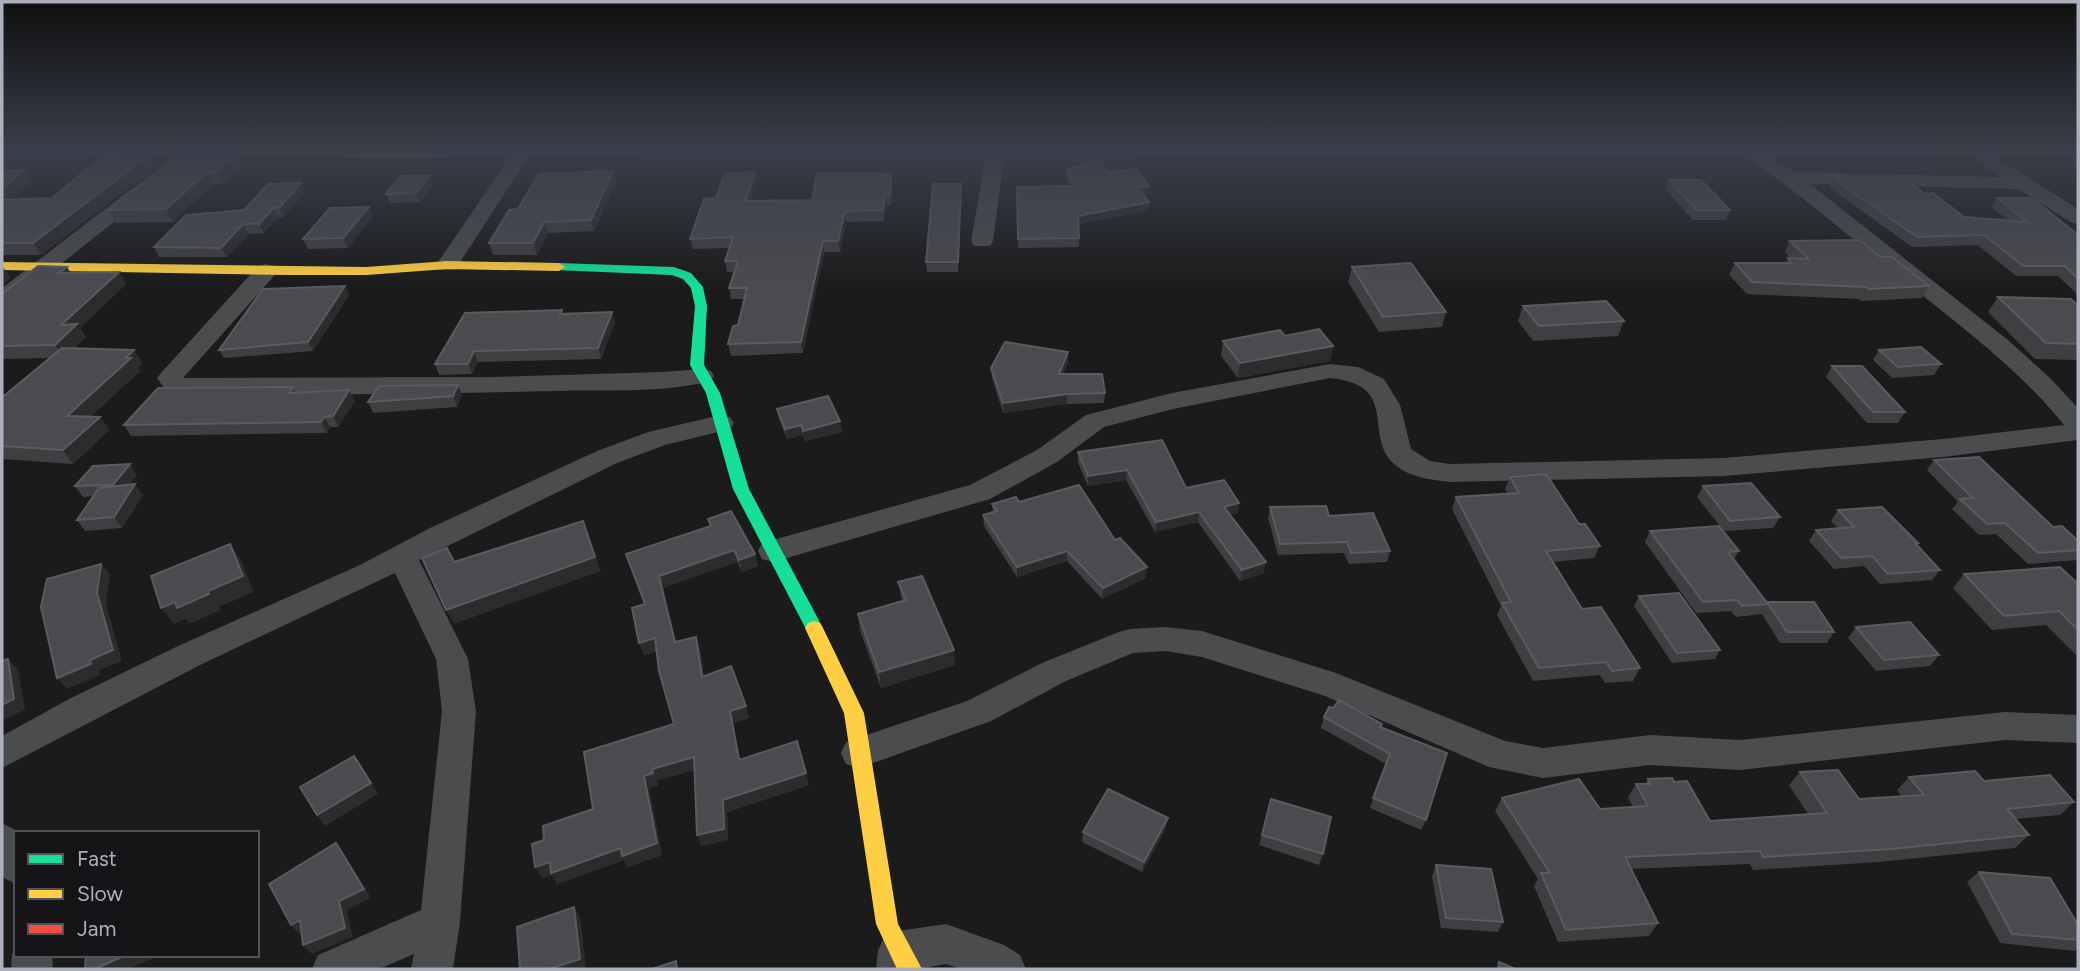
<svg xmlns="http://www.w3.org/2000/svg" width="2080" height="971" viewBox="0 0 2080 971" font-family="Figtree,sans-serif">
	<rect width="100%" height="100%" fill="#1b1b1b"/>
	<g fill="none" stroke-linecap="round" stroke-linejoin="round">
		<path fill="#4b4c4e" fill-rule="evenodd" d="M514,151L531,153L455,270H439L436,265Z
			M987,151H1005L993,241L990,246H974L971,241Z
			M1746,151H1764L1794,172L2000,177L1970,155L1972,151H1986L2078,209V224L2071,222L2018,189L1810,184L2008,340L2050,378L2078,408V440L1943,457L1724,476L1450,482C1433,480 1412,478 1398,467C1359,439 1404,385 1330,378L1173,409L1104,427L1057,462L990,499L773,562L762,559L758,551L762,543L970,485L1037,450L1086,415L1172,393L1330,364L1358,367L1384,379L1400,405L1411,449L1430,461L1450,464L1724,458L1943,439L2064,425C2018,368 1959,325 1902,279C1851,238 1802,195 1747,157Z
			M141,185L148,187L151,191L148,195L10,304L2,306V288L134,187Z
			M266,264L274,266L277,271L274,276L183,378L490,377L662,372L702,369L711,371L714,376L711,381C661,394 604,389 552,391C430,394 308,395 186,395L164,388L157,378L161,373L258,266Z
			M721,415L730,417L734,423L730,429L665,445L617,463L419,560L468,659L476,711L460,922L453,969H411L414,954L379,969H312L318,955L421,910L442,711L436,659L395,573L200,665L2,768V736L69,699L176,647L360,565L430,528L597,451L648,432Z
			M1165,627L1202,631L1336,673L1505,741L1543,748L1650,735L1740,740L2005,712L2078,715V743L2005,740L1740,770L1650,765L1543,778L1489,767L1325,696L1202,657L1165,651L1133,653L1066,681L991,721L859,768L846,764L841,753L846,742L967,701L1042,663L1119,632L1130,629Z
			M2,823L21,833H16V884L2,877Z
			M946,924L1004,945L1020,955L1026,969H961L946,964L918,969H876L878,951L884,937L898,931Z
			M16,945V955H52L53,969H11L12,955Z"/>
		<path fill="#16e098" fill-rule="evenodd" d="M427,151H647L642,154L430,157L425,154Z
			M1126,151H1691L1692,153L1687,156L1131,154Z
			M559,263L674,267L691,273L703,287L707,306L704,365L720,393L749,489L823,628L820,633L814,635L808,633L733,489L706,393L690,365L695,306L691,288L683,279L672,275L555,270L553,267Z"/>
		<path fill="#ffcf43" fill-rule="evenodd" d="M84,151H433L435,154L430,157L89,154Z
			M447,261L559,263L565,267L559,271L447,269L366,275H289L2,270V262L366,267Z
			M814,621L820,623L823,628L864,713L898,924L922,969H897L876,924L844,713L805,628L808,623Z"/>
		<path fill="#f24e42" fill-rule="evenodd" d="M1683,151H2078V157L1687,156L1683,155Z"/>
	</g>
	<path fill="#3f3f42" d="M181,153L243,165L222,184H213L173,222L116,223L108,210Z
		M150,154L156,166L41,255H2V171L32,182L9,200L52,198Z
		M1081,163L1107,172L1149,195H1143L1149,202L1148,211L1078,224L1079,247L1018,248L1017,187L1070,186L1066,177L1067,168L1081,167Z
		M755,172L757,182L751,201L812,200L891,174L892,184L891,205H886L884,221L846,222L840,252H824L803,353L731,356L728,344L738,325L744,299H731L729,288L734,272H727L725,261L729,248L693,249L690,239L716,198Z
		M430,175L434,184L420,202L390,203L386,194Z
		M1833,178L1925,194L1964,217L2008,220L1991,207L1997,198L2078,235V295L2058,276H2016L1978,245L1912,247L1829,187Z
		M1669,180L1730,210L1726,220H1693L1665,189Z
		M616,182L594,231L548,233L537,255H493L489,243L518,209Z
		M305,192L283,217H278L264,233L249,234L227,257H159L154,247L244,210Z
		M962,193L958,272H927L926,262Z
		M369,207L373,217L348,248L308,249L303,239Z
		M1790,241L1880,257L1929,286L1922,298L1862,301L1859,299L1747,294L1729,275L1735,263H1786L1788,258H1790L1785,252Z
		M1352,267L1446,312L1442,327L1379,332L1348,282Z
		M119,272L126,284L80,328L86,337L74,348L143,363L138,367L140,371L90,417H100L109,430L73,464L2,459V396L5,395L50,358L2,359V294L71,273Z
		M345,286L349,295L313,351L224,358L219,350Z
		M1998,297L2078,306V360L2035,359L1988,312Z
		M1523,306L1624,321L1618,336L1533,341L1518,321Z
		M612,312L615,322L601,359L478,362L472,374L439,375L435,364L563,314Z
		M1285,336L1333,346L1330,361L1238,378L1221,356L1223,341Z
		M1879,350L1941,364L1934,375L1892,378L1873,360Z
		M1068,352V362L1063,374L1105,393L1104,403L1067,404L1003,413L992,378L991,368Z
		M1832,366L1905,412L1898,423H1867L1826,377Z
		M293,387L296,392L355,401L338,427H330L327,433L131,436L124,425Z
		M462,395L457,407L373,413L368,402Z
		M777,409L840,421L842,432L805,441L803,435L787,439L779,419Z
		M1078,452L1186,488L1239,503L1238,513L1230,515L1264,573L1240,581L1198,522L1155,532L1126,480L1088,486L1078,463Z
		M1934,460L2053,527L2078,550V560L2028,564L1996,534L1979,535L1952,509L1958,502L1927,470Z
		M137,475L129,485L143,495L122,528L85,531L77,520L93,496L83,497L75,486Z
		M1510,477L1579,524L1600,546L1594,558L1553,562L1582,609L1640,668L1633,681L1605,683L1600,675L1533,681L1497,615L1501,606L1452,509L1456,497L1508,494L1505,489Z
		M1703,486L1780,517L1773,528L1724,531L1697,497Z
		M1019,502L1115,540L1146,578L1102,599L1067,561L1017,577L984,526L983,515L993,512L992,504Z
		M1270,507L1329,516L1390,551L1387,562L1349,564L1344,553L1278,555L1268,518Z
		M1838,510L1918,543L1916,545L1940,570L1932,580L1880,584L1864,566L1834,569L1809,541L1816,530L1838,528L1831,521Z
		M708,519L755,554L758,566L742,572L737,562L662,588L676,642L700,649L704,676L749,718L733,723L740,759L809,785L727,812L728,840L701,846L695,770L657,780L658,785L649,788L662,855L627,867L624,860L557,884L552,875L542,878L544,840L593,809L674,724L657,651L644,655V604L710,526Z
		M1650,531L1739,551L1734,559L1767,602L1834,632L1827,643H1780L1762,614L1736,617L1731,611L1696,613L1645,542Z
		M1964,574L2078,584V657L2046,625L1992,630L1953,588Z
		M898,582L955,665L881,688L860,630L858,614L902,601Z
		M1639,596L1720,650L1715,659L1672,663L1634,606Z
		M1856,627L1939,655L1930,666L1876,671L1848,638Z
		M1324,717L1382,724L1381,727L1426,820L1421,830L1370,808L1386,764L1321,728Z
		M1800,772L1859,799L1902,797L1897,790L1909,777L1984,781L2074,802L2060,815L2016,819L2029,835L2015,848L1879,862L1753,870L1750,864L1631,869L1658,923L1649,936L1558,942L1534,886L1538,879L1495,811L1502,798L1600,809L1633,807L1628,797L1636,784H1645L1648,779L1674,782L1710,821L1808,814L1789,785Z
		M1271,799L1323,854L1319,865L1259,845Z
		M1166,828L1142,872L1082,842L1083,832Z
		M1436,865L1503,922L1498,932L1441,928L1432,876Z
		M1979,872L2078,925V948L2075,951L2000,943L1967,882Z"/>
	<path fill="#2c2c2d" d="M237,153L243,165L222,184L216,172Z
		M150,154L156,166L41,255L33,243Z
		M24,170L32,182L2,206V188Z
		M613,171L616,182L594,231L591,220Z
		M207,172L213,184L173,222L166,209Z
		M755,172L757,182L748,211L746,201Z
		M891,174L892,184L891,205L890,194Z
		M430,175L434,184L420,202L416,193Z
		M301,183L305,192L283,217L279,208Z
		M961,184L962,193L958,272V262Z
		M1149,186V195L1136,196L1137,188Z
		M885,194L886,205L884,221L883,210Z
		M1149,202L1148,211L1077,224L1078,216Z
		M369,207L373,217L348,248L343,238Z
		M273,208L278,217L264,233L259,224Z
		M845,211L846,222L840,252L838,241Z
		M544,222L548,233L537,255L533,243Z
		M243,224L249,234L227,257L221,248Z
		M823,241L824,252L803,353L801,342Z
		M2,266L11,278L2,286Z
		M67,267L75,279L59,273Z
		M119,272L126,284L80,328L86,337L64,358L55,345L61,325Z
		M345,286L349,295L313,351L308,342Z
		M612,312L615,322L601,359L598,348Z
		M1333,346L1330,361L1238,378L1240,363Z
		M134,350L143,363L138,367L140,371L77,429L67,416Z
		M474,351L478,362L472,374L468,364Z
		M1068,352V362L1059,384V374Z
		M458,385L462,395L457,407L453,396Z
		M349,390L355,401L338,427L333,416Z
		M1067,394V404L1003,413V403Z
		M100,417L109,430L73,464L63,450Z
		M324,417L330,427L327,433L321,422Z
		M840,421L842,432L805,441L803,431Z
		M801,425L803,435L787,439L785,429Z
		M130,464L137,475L121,495L113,485Z
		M1127,470L1126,480L1088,486V476Z
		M135,484L143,495L122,528L114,517Z
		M1239,503L1238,513L1222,517L1224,507Z
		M1199,512L1198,522L1155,532L1156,522Z
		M583,521L601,571L454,624L446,610Z
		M230,544L241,560L254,592L219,607L221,610L189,624L186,619L174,624L161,608L208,591Z
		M734,550L737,562L662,588L679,654L659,576Z
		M1067,551V561L1017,577V567Z
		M755,554L758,566L742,572L739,560Z
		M1266,562L1264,573L1240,581L1242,570Z
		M101,564L110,574L106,603L122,661L99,670L100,675L67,689L57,678L90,660Z
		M1147,567L1146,578L1102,599L1103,588Z
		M696,637L700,649L706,689L702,677Z
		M655,638L659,650L644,655L639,643Z
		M954,650L955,665L881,688L879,672Z
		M8,659L18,669L25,710L2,720V705Z
		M746,706L749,718L733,723L742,771L739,760L730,711Z
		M354,756L378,794L325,826L317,815Z
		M694,757L699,769L657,780L658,785L649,788L662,855L627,867L624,860L557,884L552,875L542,878L535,867L550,862L652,769Z
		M806,773L809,785L727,812L728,840L701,846L697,835L723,800Z
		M1168,818L1166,828L1142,872L1144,862Z
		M336,843L343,852L371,898L347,910L353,937L312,954L303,945L339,901Z
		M574,907L580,917L586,968L549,969Z
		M300,920L309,929L299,934L291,925Z
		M126,955H154V958L128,969H95Z"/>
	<path fill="#4b4b4f" stroke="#5a5b60" stroke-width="2" d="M181,153H237L216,172H207L166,209L108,210Z
		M150,154L33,243H2V200L52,198L104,155Z
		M1102,161L1107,172L1137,169L1149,186L1137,188L1149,202L1078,216L1079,238L1018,239L1017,187L1074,186L1067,168L1083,167L1081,163Z
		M24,170L2,188V171Z
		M613,171L591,220L544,222L533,243H489L509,210L518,209L539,174Z
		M755,172L746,201L812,200L817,173L891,174L890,194H885L883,210L845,211L838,241H823L801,342L728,344L733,326L738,325L747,288H729L738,261H725L733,237L690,239L704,199L716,198L725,173Z
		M430,175L416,193L386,194L401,176Z
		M1833,178L1905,179L1925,194L1933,193L1964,217L2027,222L1997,198H2032L2078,235V279L2065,266H2023L1984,235L1917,237Z
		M1669,180H1701L1730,210H1697Z
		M301,183L279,208H273L259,224H243L221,248L154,247L186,215L244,210L268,184Z
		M933,184H961L958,262H926Z
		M369,207L343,238L303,239L330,208Z
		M1860,240L1880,257H1892L1929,286L1869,289L1866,287L1752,282L1735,263H1792L1788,258L1809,259L1790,241Z
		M1411,263L1446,312L1383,317L1352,267Z
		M38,266L67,267L59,273L119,272L61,325L77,324L55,345L2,346V294Z
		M345,286L308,342L219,350L263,289Z
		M1998,297L2071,299L2078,306V344L2046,343Z
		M1606,301L1624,321L1539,326L1523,306Z
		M562,310L560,314L612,312L598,348L474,351L468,364H435L465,313Z
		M1319,329L1333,346L1240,363L1223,341L1280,330L1285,336Z
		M1005,342L1068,352L1059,374H1102L1105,393L1067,394L1003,403L991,368Z
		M1921,347L1941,364L1898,367L1879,350Z
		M62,348L134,350L126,358H131L67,416L100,417L63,450L2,446V396L5,395Z
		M1832,366H1862L1905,412H1873Z
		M458,385L453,396L368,402L379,386Z
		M293,387L289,393L349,390L333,416L324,417L321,422L124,425L158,388Z
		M828,396L840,421L803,431L801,425L785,429L777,409Z
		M1162,440L1186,488L1224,480L1239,503L1224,507L1266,562L1242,570L1199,512L1156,522L1127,470L1088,476L1078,452Z
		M1979,457L2053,527L2062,526L2078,541V550L2038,553L2005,523L1987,524L1960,499L1973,498L1934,460Z
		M130,464L113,485L75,486L93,466Z
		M1546,474L1579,524H1585L1600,546L1546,551L1582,609L1601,607L1640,668L1612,671L1606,662L1539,668L1502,603L1511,602L1456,497L1519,493L1510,477Z
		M1751,483L1780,517L1730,521L1703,486Z
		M135,484L114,517L77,520L99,488Z
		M1079,485L1115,540L1120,538L1147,567L1103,588L1067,551L1017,567L983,515L997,511L992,504L1016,497L1019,502Z
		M1326,506L1329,516L1373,513L1390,551L1351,553L1347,542L1280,544L1270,507Z
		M1882,507L1918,543H1915L1940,570L1888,574L1872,556L1841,558L1816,530L1854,527L1838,510Z
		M731,511L755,554L739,560L734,550L659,576L675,642L696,637L702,677L731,666L746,706L730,711L739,760L797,741L806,773L723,800L724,829L697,835L694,757L652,769L653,773L644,776L657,843L622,856L621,848L551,873L550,862L535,867L532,844L544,840L543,826L593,809L584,752L674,724L659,671L655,638L639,643L632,608L645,604L626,554L711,526L708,519Z
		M583,521L595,557L446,610L422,558L447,548L454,562Z
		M1719,526L1739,551L1728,552L1768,604L1742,606L1737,600L1703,602L1650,531Z
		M230,544L243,576L208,591L209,594L177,608L175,602L161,608L151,576Z
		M101,564L97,593L113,650L90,660L91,664L57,678L41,607L47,579Z
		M2060,567L2078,584V630L2059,611L2004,616L1964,574Z
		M922,576L954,650L879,672L858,614L906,600L898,582Z
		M1679,593L1720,650L1677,653L1639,596Z
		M1767,602H1814L1834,632H1787Z
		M1910,622L1939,655L1884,660L1856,627Z
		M8,659L14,699L2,705V661Z
		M1339,700L1382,724L1380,727L1447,753L1426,820L1373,798L1390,754L1324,717L1329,707L1333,708Z
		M354,756L371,783L317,815L300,787Z
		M1838,770L1859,799L1924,795L1909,777L1975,771L1984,781L2050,775L2074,802L2007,809L2029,835L1891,849L1763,857L1760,851L1625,857L1658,923L1566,930L1541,873H1550L1502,798L1579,779L1600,809L1648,806L1636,784H1650L1648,779L1672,778L1674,782L1687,781L1710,821L1827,813L1800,772Z
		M1108,789L1168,818L1144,862L1083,832Z
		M1271,799L1331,817L1323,854L1262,835Z
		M336,843L364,889L339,901L345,928L303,945L300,920L291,925L269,884Z
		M1436,865L1491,869L1503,922L1446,918Z
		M1979,872L2050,878L2078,925V940L2012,934Z
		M574,907L580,959L549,969H520L517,927Z
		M86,955H126L95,969H85Z
		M676,961L677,969H652Z
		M1499,962L1515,969H1498Z"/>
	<linearGradient id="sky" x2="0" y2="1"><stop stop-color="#0f0f0f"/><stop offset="0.53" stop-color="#393f4a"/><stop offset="1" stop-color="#393f4a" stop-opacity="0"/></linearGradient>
	<rect width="2080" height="287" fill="url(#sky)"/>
	<rect width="2080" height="971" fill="none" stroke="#acafbc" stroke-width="7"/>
	<rect x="14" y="831" width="245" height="126" fill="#151517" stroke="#515359" stroke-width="2"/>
	<rect x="28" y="854" width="35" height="10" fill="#16e098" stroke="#515359" stroke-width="2"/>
	<text x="77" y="866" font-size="21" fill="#acafbc">Fast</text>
	<rect x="28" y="889" width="35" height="10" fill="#ffcf43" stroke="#515359" stroke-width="2"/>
	<text x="77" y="901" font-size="21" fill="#acafbc">Slow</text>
	<rect x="28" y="924" width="35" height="10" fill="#f24e42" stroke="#515359" stroke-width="2"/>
	<text x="77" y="936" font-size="21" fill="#acafbc">Jam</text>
</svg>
